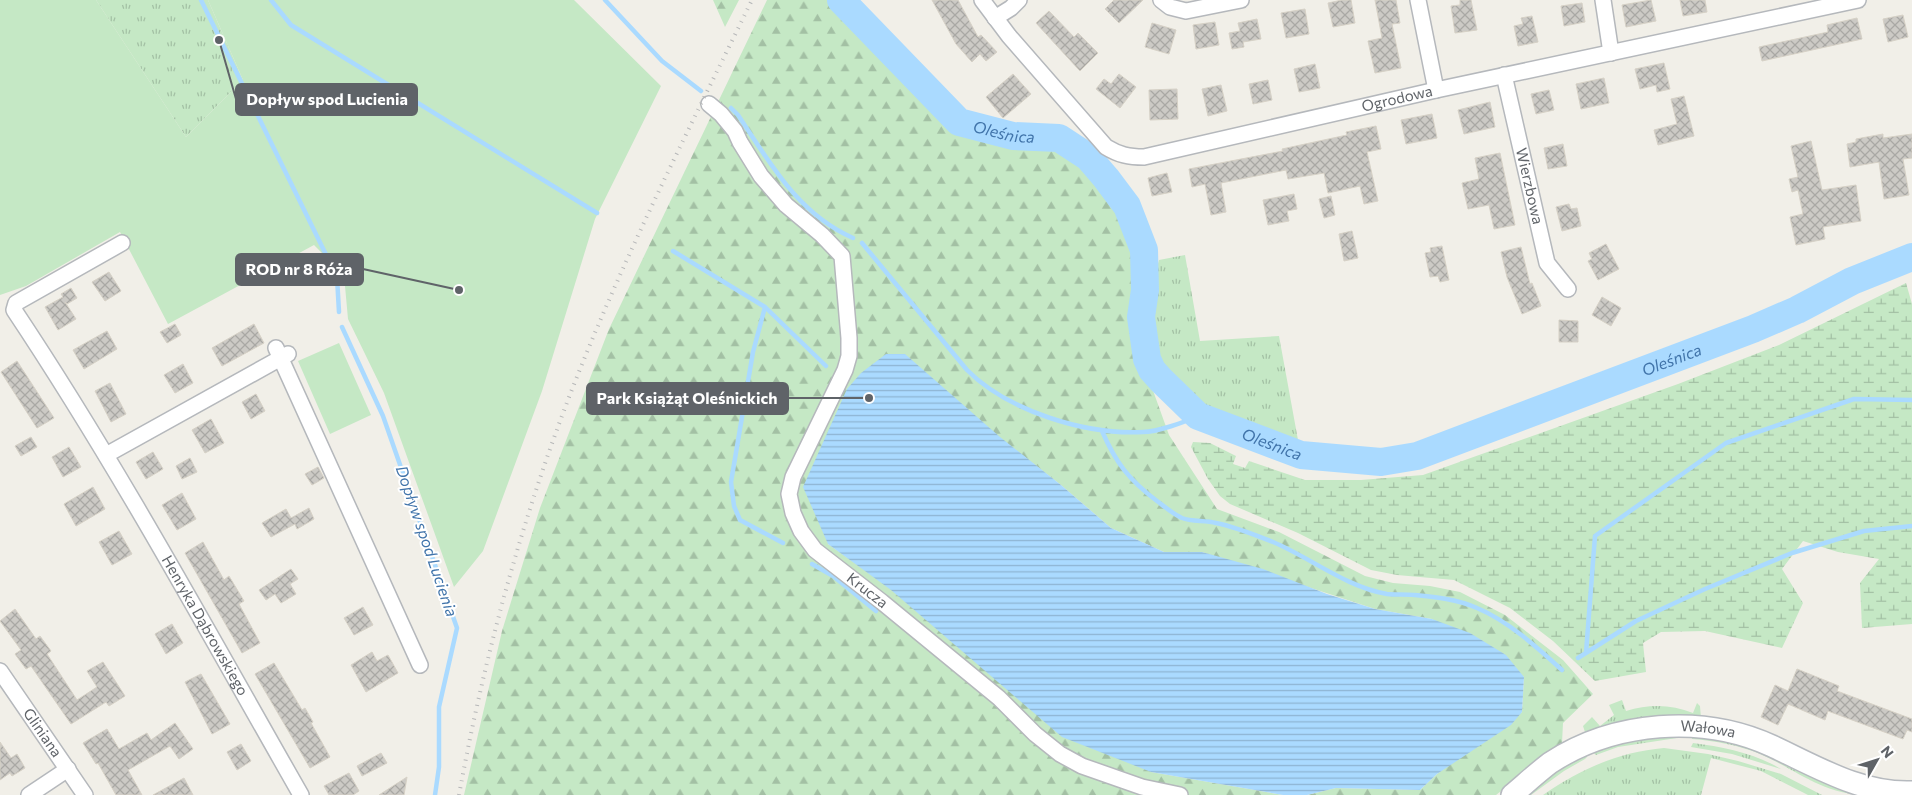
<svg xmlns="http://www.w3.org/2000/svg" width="1912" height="795" viewBox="0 0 1912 795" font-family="Commissioner,sans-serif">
	<defs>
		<pattern id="grass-tufts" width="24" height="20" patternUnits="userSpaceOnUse" patternTransform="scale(1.25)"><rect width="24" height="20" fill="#c5e8c5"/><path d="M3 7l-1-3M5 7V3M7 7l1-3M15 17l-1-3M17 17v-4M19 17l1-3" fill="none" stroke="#a3c0a4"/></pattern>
		<pattern id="forest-firs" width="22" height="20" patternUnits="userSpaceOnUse" patternTransform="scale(1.25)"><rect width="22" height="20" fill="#c5e8c5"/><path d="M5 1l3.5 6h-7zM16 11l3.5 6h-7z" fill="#a3c0a4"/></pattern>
		<pattern id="wetland-marsh" width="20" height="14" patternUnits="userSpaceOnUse" patternTransform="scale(1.25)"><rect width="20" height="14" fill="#c5e8c5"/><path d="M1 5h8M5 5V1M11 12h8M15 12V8" fill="none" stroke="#a3c0a4"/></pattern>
		<pattern id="water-rules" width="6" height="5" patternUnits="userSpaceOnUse" patternTransform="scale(1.25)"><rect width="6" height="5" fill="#aadaff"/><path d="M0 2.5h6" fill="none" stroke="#8eb4d2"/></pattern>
		<pattern id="building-cross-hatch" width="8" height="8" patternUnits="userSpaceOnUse" patternTransform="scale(1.25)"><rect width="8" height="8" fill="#cccac5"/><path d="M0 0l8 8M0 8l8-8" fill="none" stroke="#a9a8a4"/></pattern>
	</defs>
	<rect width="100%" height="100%" fill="#f1efe8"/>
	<path fill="url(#grass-tufts)" d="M96,0H208L243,80L186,137Z
		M1185,255L1200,341L1279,336L1298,440C1251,424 1177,411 1157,359C1153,348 1153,336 1152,325C1151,304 1153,280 1159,260Z
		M1622,700L1626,711C1649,704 1671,704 1693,713L1697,703L1700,706L1701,718L1586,735L1583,726L1592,717L1600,726L1614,715L1609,705Z
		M1677,734V738L1618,747L1596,755L1593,752L1629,740Z
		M1692,735L1746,745L1866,795C1824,795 1797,770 1760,754C1738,745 1716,741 1692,739Z
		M1693,743C1724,747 1754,753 1781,769L1732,754L1691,747Z
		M1664,748L1708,754L1738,761L1781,774L1822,795H1808L1761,771L1711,758L1701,795H1543C1580,769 1619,752 1664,748Z
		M1586,754L1587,757L1585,759L1564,771L1531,795H1524L1539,782Z"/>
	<path fill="url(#forest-firs)" d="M713,0H739L725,27Z
		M767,0H832L958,131L1061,148L1106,189L1131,228L1137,260L1138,309L1142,360L1169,435L1217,509L1279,532L1365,576L1393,583L1430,586L1460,592L1505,615L1563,660L1593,694L1563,723L1562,743L1496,795H1307L1336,788L1420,790L1437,774L1522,712L1524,677L1432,619L1375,609L1202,552H1164L1111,528L1061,485L1000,438L828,544L1151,772L1283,795H464L502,631L540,508L609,329Z"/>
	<path fill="url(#wetland-marsh)" d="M1906,283L1912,304V624L1862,628L1860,583L1879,559L1838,552L1803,541L1782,569L1803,603L1782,648L1705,631L1661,632L1643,643L1646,672L1595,681L1553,641L1510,608L1454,580L1397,575L1371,570L1298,533L1230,504L1220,496L1208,479L1191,447L1193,442L1210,443L1236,456L1233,464L1245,468L1249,461L1305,480H1361L1423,475L1678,384L1779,345Z"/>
	<path fill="#c5e8c5" d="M0,0H96L186,137L243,80L208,0H574L661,86L595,219L542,391L483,551L454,587L384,393L348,319L344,275L314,245L168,324L120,232L26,286L0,295Z
		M339,343L371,415L330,434L298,361Z"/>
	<path fill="url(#water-rules)" d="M886,354H905L1000,437L1061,485L1111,528L1164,552H1202L1263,569L1327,594L1375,609L1432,619L1470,633L1506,655L1524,677L1522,712L1511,725L1437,774L1420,790L1336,788L1307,795H1283L1151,772L1062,737L891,590L828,544L803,487L847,389L861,373Z"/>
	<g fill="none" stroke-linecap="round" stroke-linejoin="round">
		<path stroke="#aadaff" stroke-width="4.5" d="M201,0L337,277L339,312
			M271,0L291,25L597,213
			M605,0L662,61L701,91
			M731,108L738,115C770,163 798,214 853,238
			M862,243L967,370C1008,411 1085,435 1143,432C1157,432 1185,422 1198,416
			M673,251L765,307L826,366
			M765,307L753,352L731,482L734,506L740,520L783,543
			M342,327L383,416L457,628L439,707V767L435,795
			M1102,431C1116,463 1129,480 1157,501C1165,507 1173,514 1182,518C1192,522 1205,520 1216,523C1236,527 1255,535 1273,542C1311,558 1346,587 1387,594C1396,595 1405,594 1414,595C1435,597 1457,599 1477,608C1508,621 1537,647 1562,670
			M812,564L833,576L876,611
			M1586,653L1595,536L1726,443L1854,399L1912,400
			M1578,658L1636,621L1705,589L1792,553L1864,531L1912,526"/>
		<path stroke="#aadaff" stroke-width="28" id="s1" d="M841,0L959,122L1013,136L1059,138L1088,157L1106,178L1127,206L1144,250L1145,290L1141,317L1147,359L1152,370L1161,380L1198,416L1301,455L1381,462L1417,456L1753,329L1797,310L1852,281L1912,257"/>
	</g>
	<path fill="url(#building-cross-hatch)" stroke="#d6d1c6" d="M932,0H958L978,37L981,35L997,52L986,61L980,54L972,62L956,44Z
		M1114,0H1143L1119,23L1105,9Z
		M1342,0H1351L1355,23L1333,27L1328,3Z
		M1375,0H1396L1400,23L1392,24L1401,68L1375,73L1368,41L1382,38Z
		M1460,0H1471L1477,30L1455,33L1451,6L1460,5Z
		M1651,0L1656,21L1626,27L1622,5Z
		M1680,0H1705L1707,12L1683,16Z
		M1582,3L1585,22L1564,26L1561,6Z
		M1305,9L1309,34L1286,38L1281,13Z
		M1049,11L1074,37L1078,33L1098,53L1080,71L1036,23Z
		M1903,15L1908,37L1888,42L1883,19Z
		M1532,16L1538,42L1518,46L1514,26L1523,24L1521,18Z
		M1857,18L1862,39L1762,61L1759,47L1828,32L1827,25Z
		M1257,19L1261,39L1243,42L1244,47L1232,49L1229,33L1240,31L1238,23Z
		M1215,22L1219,45L1196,49L1193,25Z
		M1152,23L1176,30L1169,54L1145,47Z
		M1664,63L1670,89L1657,92L1656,85L1640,89L1635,69Z
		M1315,64L1320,88L1299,92L1294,69Z
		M1013,74L1031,94L1003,118L986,97Z
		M1119,74L1136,87L1120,108L1096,89L1104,79L1111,84Z
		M1604,78L1609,103L1581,109L1576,84Z
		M1268,80L1272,100L1253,104L1249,84Z
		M1221,85L1227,111L1208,116L1202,89Z
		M1177,89L1178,119L1150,120L1149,90Z
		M1549,90L1554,110L1536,114L1531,94Z
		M1684,96L1694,136L1658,145L1654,130L1677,124L1671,99Z
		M1490,102L1495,127L1464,134L1458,110Z
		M1432,114L1437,138L1406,144L1401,120Z
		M1376,126L1381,149L1367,152L1378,201L1364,204L1360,186L1328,193L1324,173L1288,179L1286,170L1221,183L1226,212L1211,215L1205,184L1192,187L1189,169L1283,151L1282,149L1347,135L1346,132Z
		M1883,134V138L1912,134V158L1903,159L1909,195L1884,199L1879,162L1850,167L1847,144L1856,142V139Z
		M1811,141L1822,190L1856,185L1861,221L1823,227L1825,239L1796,245L1790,217L1803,214L1798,190L1792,192L1789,179L1798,177L1791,146Z
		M1563,144L1567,166L1548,169L1544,148Z
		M1500,153L1515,225L1494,229L1489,205L1468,209L1462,183L1479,179L1475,158Z
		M1167,173L1172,192L1152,196L1148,178Z
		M1294,194L1297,209L1287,211L1289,221L1268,225L1263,200Z
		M1331,196L1335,215L1324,218L1319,199Z
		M1569,204L1571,209L1577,208L1581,226L1562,231L1556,207Z
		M1352,231L1358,258L1344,261L1339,234Z
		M1606,244L1619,269L1598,280L1588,261L1592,259L1589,253Z
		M1442,246L1449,280L1440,282L1438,276L1430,277L1425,253L1431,252L1430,248Z
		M1521,247L1530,284L1532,283L1541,306L1522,314L1507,277L1501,252Z
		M109,272L121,291L105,301L92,282Z
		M71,288L77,298L67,304L65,302L76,319L58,330L45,307L63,297L61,294Z
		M1602,297L1621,308L1611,326L1592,315Z
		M1559,320L1578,321V342H1559Z
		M175,324L181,335L167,343L160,332Z
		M254,324L264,343L222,366L212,348Z
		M107,331L117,349L84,369L73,350Z
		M17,361L54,418L37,428L1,372Z
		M183,364L193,383L175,393L164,375Z
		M110,383L126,414L111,422L95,391Z
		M256,394L265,411L251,419L242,402Z
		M211,419L224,443L205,453L192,430Z
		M31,437L37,447L21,456L15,446Z
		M69,447L81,467L63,477L52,457Z
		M153,452L163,469L146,479L136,462Z
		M190,458L197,472L182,479L176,466Z
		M318,467L324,478L312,485L305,474Z
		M93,487L105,509L76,526L64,504Z
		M182,493L196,519L177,530L162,505Z
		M309,508L314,519L297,529L295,524L271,537L262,523L286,509L291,518Z
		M119,531L132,554L112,565L99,542Z
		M203,542L224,580L229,576L244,601L239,604L260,643L242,653L185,553Z
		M291,569L298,579L290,584L296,594L281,603L275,594L266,600L259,590Z
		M363,607L373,625L354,635L344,618Z
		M15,609L36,639L40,636L51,651L47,654L77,700L97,687L87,671L103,662L125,696L109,706L106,702L71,724L31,666L26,669L15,654L21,650L0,621Z
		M172,624L183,643L166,654L155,634Z
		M372,652L377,661L388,655L398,673L366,692L351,665Z
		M274,663L302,710L305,708L313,722L311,723L330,757L310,768L255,674Z
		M1797,669L1839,686L1837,691L1912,719V732L1907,730L1903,739L1828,711L1825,720L1788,704L1778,725L1761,717L1775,685L1788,691Z
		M201,674L230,724L212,734L185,682Z
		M175,723L193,749L179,759L170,746L128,770L142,795H116L98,763L96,764L83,743L107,729L119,749L147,733L151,740Z
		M0,742L11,758L17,754L25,768L12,776L10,773L0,780Z
		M241,744L251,761L237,770L227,752Z
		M381,753L387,763L362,776L357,766Z
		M349,773L359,791L353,795H329L324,786Z
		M407,777L404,795H379Z
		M184,778L193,795H153Z"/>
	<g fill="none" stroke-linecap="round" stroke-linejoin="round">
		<defs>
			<g id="street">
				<path id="s2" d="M982,0L1009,36L1106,147C1119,155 1129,157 1144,157L1436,90L1858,0"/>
				<path d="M1161,0L1170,7L1186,11L1241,0"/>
				<path d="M1418,0L1436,90"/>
				<path d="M1603,0L1611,53"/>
				<path d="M995,18L1011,8L1019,0"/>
				<path id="s3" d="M1504,75L1547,263L1568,289"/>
				<path id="s4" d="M709,104L721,114L735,131L740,142L761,176L786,205L822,235L842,256L849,338V356L845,370L793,477L789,494L793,513L801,531L815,550L882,602L999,698L1035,734L1060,754L1082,766L1142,787L1180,795"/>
				<path id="s5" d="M122,243L16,303L14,310C118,466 208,632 301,795"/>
				<path d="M276,348L420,665"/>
				<path d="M106,455L288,354"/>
				<path id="s6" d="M0,671L85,795"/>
				<path d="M29,795L68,769"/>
			</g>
			<g id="secondary">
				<path id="s7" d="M1512,795C1525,784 1537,773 1550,763C1614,721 1703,714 1772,746C1817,767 1861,794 1912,792"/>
			</g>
		</defs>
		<use href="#street" stroke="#b5b8bc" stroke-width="18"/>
		<use href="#secondary" stroke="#b6babf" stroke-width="24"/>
		<use href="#street" stroke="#fff" stroke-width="15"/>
		<use href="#secondary" stroke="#fff" stroke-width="21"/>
		<path stroke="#b6b7b8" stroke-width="4" stroke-dasharray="1 6" stroke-linecap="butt" d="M459,795C484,658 521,522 571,392C623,258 689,129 752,0"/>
	</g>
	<g text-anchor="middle" stroke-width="4" stroke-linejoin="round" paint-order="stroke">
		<g font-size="15" fill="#5f6368" stroke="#fff">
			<text dy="5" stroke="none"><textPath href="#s2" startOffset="492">Ogrodowa</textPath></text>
			<text dy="5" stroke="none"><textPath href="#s3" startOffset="114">Wierzbowa</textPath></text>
			<text dy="5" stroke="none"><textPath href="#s4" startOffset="584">Krucza</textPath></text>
			<text dy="5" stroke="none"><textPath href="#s5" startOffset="498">Henryka Dąbrowskiego</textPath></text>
			<text dy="5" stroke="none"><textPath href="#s7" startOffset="215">Wałowa</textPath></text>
			<text dy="5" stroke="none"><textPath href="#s6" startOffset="75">Gliniana</textPath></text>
		</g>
		<g font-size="16" font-style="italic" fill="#4174aa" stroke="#fff">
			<text dy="6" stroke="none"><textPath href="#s1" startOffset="216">Oleśnica</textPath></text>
			<text dy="6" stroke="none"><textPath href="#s1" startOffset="1102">Oleśnica</textPath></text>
			<text dy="6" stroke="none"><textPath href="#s1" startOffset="682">Oleśnica</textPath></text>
			<text transform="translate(427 541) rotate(71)" y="6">Dopływ spod Lucienia</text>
		</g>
	</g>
	<path fill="none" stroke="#5f6368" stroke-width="2" d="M219 40L236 99M459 290L363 269M869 398L788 398"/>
	<g fill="#5f6368" stroke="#fff" stroke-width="2">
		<circle cx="219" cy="40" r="5"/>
		<circle cx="459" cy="290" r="5"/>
		<circle cx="869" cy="398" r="5"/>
	</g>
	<g fill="#5f6368" stroke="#5f6368" stroke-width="2">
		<rect x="236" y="84" width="181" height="31" rx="5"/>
		<rect x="236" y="254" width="127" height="31" rx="5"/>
		<rect x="587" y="383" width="201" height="31" rx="5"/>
	</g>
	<g font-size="16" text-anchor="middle" font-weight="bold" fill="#fff">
		<text x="327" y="105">Dopływ spod Lucienia</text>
		<text x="299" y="275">ROD nr 8 Róża</text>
		<text x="687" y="404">Park Książąt Oleśnickich</text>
	</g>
	<g transform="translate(1877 760) rotate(51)" stroke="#ffffff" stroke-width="4" paint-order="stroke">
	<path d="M0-4L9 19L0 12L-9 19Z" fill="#5f6368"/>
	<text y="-8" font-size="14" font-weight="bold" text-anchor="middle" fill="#5f6368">N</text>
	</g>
</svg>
